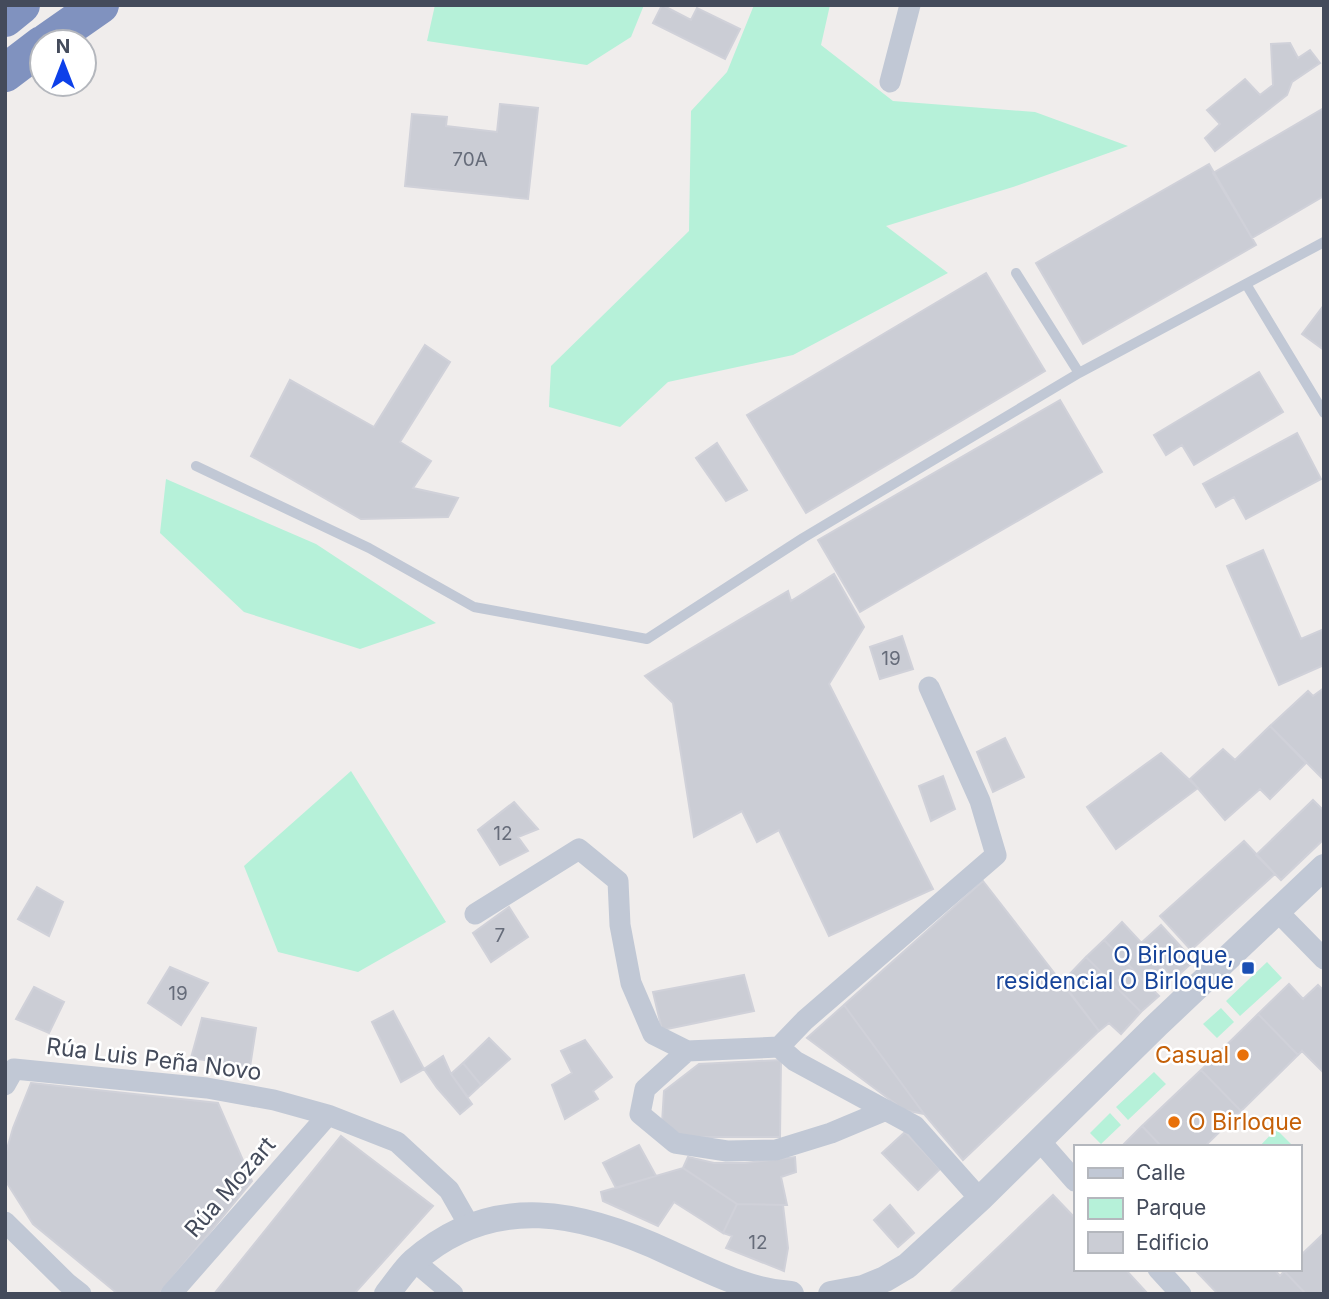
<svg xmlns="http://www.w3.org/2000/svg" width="1329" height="1299" viewBox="0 0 1329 1299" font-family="Inter,sans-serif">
	<rect width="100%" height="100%" fill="#f0edec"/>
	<path fill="#b6f1d9" d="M435,5H644L631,37L587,65L427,41Z
		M754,5H830L821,45L893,101L1035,112L1128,146L1013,187L886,226L948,273L793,355L668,382L620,427L549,407L551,366L689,231L691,111L727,72Z
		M166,479L316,544L436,623L360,649L244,612L160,533Z
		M351,771L446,922L358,972L278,952L244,866Z
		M1267,962L1282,978L1240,1016L1226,1001Z
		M1221,1008L1234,1022L1217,1038L1203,1024Z
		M1154,1072L1166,1084L1128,1120L1116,1107Z
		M1110,1113L1121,1125L1101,1144L1090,1133Z
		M1276,1129L1294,1147H1259Z"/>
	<path fill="#cbcdd5" stroke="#d0d1d9" stroke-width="2" d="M662,5L691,20L697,8L740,29L725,59L653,23Z
		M1290,43L1298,58L1310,50L1320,63L1292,82L1287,95L1215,151L1205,138L1220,124L1207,110L1245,79L1260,95L1273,85L1271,44Z
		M500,104L538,108L528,199L405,186L412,114L447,117L446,126L497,132Z
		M1324,108V196L1252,238L1213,173Z
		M1209,164L1256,245L1083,344L1036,263Z
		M986,273L1045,371L806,513L747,415Z
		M1324,305V350L1302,334Z
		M425,345L450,362L400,442L431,461L413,488L458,498L448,517L361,519L251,456L290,380L374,427Z
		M1259,372L1283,412L1194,465L1182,445L1166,455L1154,435Z
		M1060,400L1102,472L860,612L818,540Z
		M1297,433L1321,479L1246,519L1234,497L1216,507L1203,484Z
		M717,443L747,490L726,501L696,458Z
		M1263,550L1301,639L1324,629V665L1279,685L1227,566Z
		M834,574L864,627L829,684L933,889L829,936L779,830L757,842L742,811L694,837L673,703L645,676L788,591L791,601Z
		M902,636L913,669L880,679L870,647Z
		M1324,688V780L1270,726L1308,691L1313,696Z
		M1270,726L1306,763L1270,799L1260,789L1225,820L1190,779L1223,749L1235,760Z
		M1005,738L1024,777L993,792L977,752Z
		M1161,753L1198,788L1116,849L1087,807Z
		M943,776L955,809L931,821L919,786Z
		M1313,800L1324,811V839L1281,880L1256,855Z
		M514,802L538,829L518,837L528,851L500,865L478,830Z
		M1244,841L1275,874L1191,950L1160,916Z
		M983,881L1099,1031L963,1160L924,1114L844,1005Z
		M37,887L63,902L49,936L18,919Z
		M509,907L528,937L491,962L473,933Z
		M1122,922L1163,966L1146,983L1104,940Z
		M1161,925L1194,961L1174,979L1141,943Z
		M1104,940L1159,996L1141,1012L1086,957Z
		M1086,957L1141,1012L1121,1034L1109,1023L1099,1031L1062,982Z
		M170,967L208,983L181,1025L148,1003Z
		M744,975L754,1011L662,1030L653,992Z
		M1289,984L1303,999L1318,985L1324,991V1073L1302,1051L1298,1055L1258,1014Z
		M34,987L64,1002L49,1033L16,1019Z
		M844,1005L924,1114L904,1110L807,1038Z
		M393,1011L424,1069L401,1082L372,1022Z
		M1258,1014L1298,1055L1241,1111L1201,1070Z
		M202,1018L256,1028L250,1067L191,1058Z
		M489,1038L510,1059L481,1085L463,1063Z
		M585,1040L612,1077L593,1091L598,1099L565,1119L552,1085L572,1073L561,1051Z
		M443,1056L451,1074L472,1104L460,1114L437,1088L424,1069Z
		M781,1060L780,1137H684L662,1123L664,1091L699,1064Z
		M463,1063L481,1085L468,1097L451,1074Z
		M1201,1070L1241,1111L1204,1147H1162L1142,1126Z
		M31,1083L218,1103L252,1181L159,1294H118L33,1224L5,1180V1156L13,1128Z
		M1142,1126L1162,1147H1121Z
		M905,1132L940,1169L918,1190L882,1153Z
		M341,1136L433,1206L354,1294H214Z
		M639,1145L656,1176L616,1188L603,1163Z
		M688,1157L714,1163H745L795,1157L796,1172L781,1177L787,1205L737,1204L683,1168Z
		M683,1168L737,1204L723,1233L674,1202L658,1226L603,1201L601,1192Z
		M1053,1195L1075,1218V1269H1125L1148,1294H949Z
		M737,1204L783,1205L788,1248L784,1271L726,1248L732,1236L723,1233Z
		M890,1205L914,1233L898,1247L874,1220Z
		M1324,1233V1294H1306L1284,1271L1287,1269H1299V1257Z
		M1194,1269H1274L1280,1276L1284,1271L1306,1294H1218Z"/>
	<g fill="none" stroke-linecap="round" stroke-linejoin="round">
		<path stroke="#c1c8d5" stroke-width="10" d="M1016,273L1079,373
			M1246,284L1324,413
			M196,466L369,548L474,607L647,639L803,538L1079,373L1324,242"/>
		<path stroke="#c1c8d5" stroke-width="21" d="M890,82L910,5
			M929,687L980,801L996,855L805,1020L779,1047L795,1061L915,1126L980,1199
			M1278,912L1324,959
			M475,914L579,849L618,881L620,925L631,983L653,1034L687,1051L779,1047
			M687,1051L645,1089L640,1114L675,1143L727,1151L776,1150L831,1133L886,1110
			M5,1085L14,1069L207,1088L274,1100L328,1115L397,1142L449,1190L469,1225
			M1039,1140L1075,1181
			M5,1222L67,1283L81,1294
			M414,1261L453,1294
			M1158,1269L1181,1294
			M171,1294L328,1115"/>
		<path stroke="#c1c8d5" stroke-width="26" d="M387,1294C396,1283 404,1270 414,1261C494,1191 583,1212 670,1253C710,1271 747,1291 791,1294
			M831,1294L863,1288L885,1279L907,1266L980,1199L1157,1025L1324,867"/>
		<path stroke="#8092bf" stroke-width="38" d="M5,18L21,5
			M47,42L100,5
			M5,73L42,45"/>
	</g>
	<rect fill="#1a4fb4" stroke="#fff" stroke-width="2.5" x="1241" y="961" width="14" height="14" rx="3.5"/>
	<g fill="#e8710a" stroke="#fff" stroke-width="2.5">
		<circle cx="1243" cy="1055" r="7"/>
		<circle cx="1174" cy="1122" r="7"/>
	</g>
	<g text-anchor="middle" stroke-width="5" stroke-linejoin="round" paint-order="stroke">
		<g font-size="19" fill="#666c7a">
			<text x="470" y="166">70A</text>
			<text x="891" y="665">19</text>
			<text x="503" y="840">12</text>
			<text x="500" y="942">7</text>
			<text x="178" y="1000">19</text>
			<text x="758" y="1249">12</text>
		</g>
		<g font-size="23" fill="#164399" stroke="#fff" text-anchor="end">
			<text x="1234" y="963">O Birloque,<tspan x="1234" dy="26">residencial O Birloque</tspan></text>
		</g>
		<g font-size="23" fill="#c56008" stroke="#fff" text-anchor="end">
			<text x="1229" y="1063">Casual</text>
			<text x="1188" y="1130" text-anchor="start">O Birloque</text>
		</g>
		<g font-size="23" fill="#444b5b" stroke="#fff">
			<text transform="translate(154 1059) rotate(7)" y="8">Rúa Luis Peña Novo</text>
			<text transform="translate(230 1187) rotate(-49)" y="8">Rúa Mozart</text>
		</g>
	</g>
	<rect width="1329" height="1299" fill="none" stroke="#444b5b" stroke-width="14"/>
	<rect x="1074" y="1145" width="228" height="126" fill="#ffffff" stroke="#b4b7bd" stroke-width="2"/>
	<rect x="1088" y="1168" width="35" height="10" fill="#c1c8d5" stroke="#b4b7bd" stroke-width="2"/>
	<text x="1136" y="1180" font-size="21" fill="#444b5b">Calle</text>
	<rect x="1088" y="1198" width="35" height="21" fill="#b6f1d9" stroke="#b4b7bd" stroke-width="2"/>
	<text x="1136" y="1215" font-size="21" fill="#444b5b">Parque</text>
	<rect x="1088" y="1232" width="35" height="21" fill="#cbcdd5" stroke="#b4b7bd" stroke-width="2"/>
	<text x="1136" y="1250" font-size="21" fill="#444b5b">Edificio</text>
	<g transform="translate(63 63)"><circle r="33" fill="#ffffff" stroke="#b4b7bd" stroke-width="2"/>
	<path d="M0-5L12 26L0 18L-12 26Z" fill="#0d40e9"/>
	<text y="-10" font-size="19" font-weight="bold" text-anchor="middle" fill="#444b5b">N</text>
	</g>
</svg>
